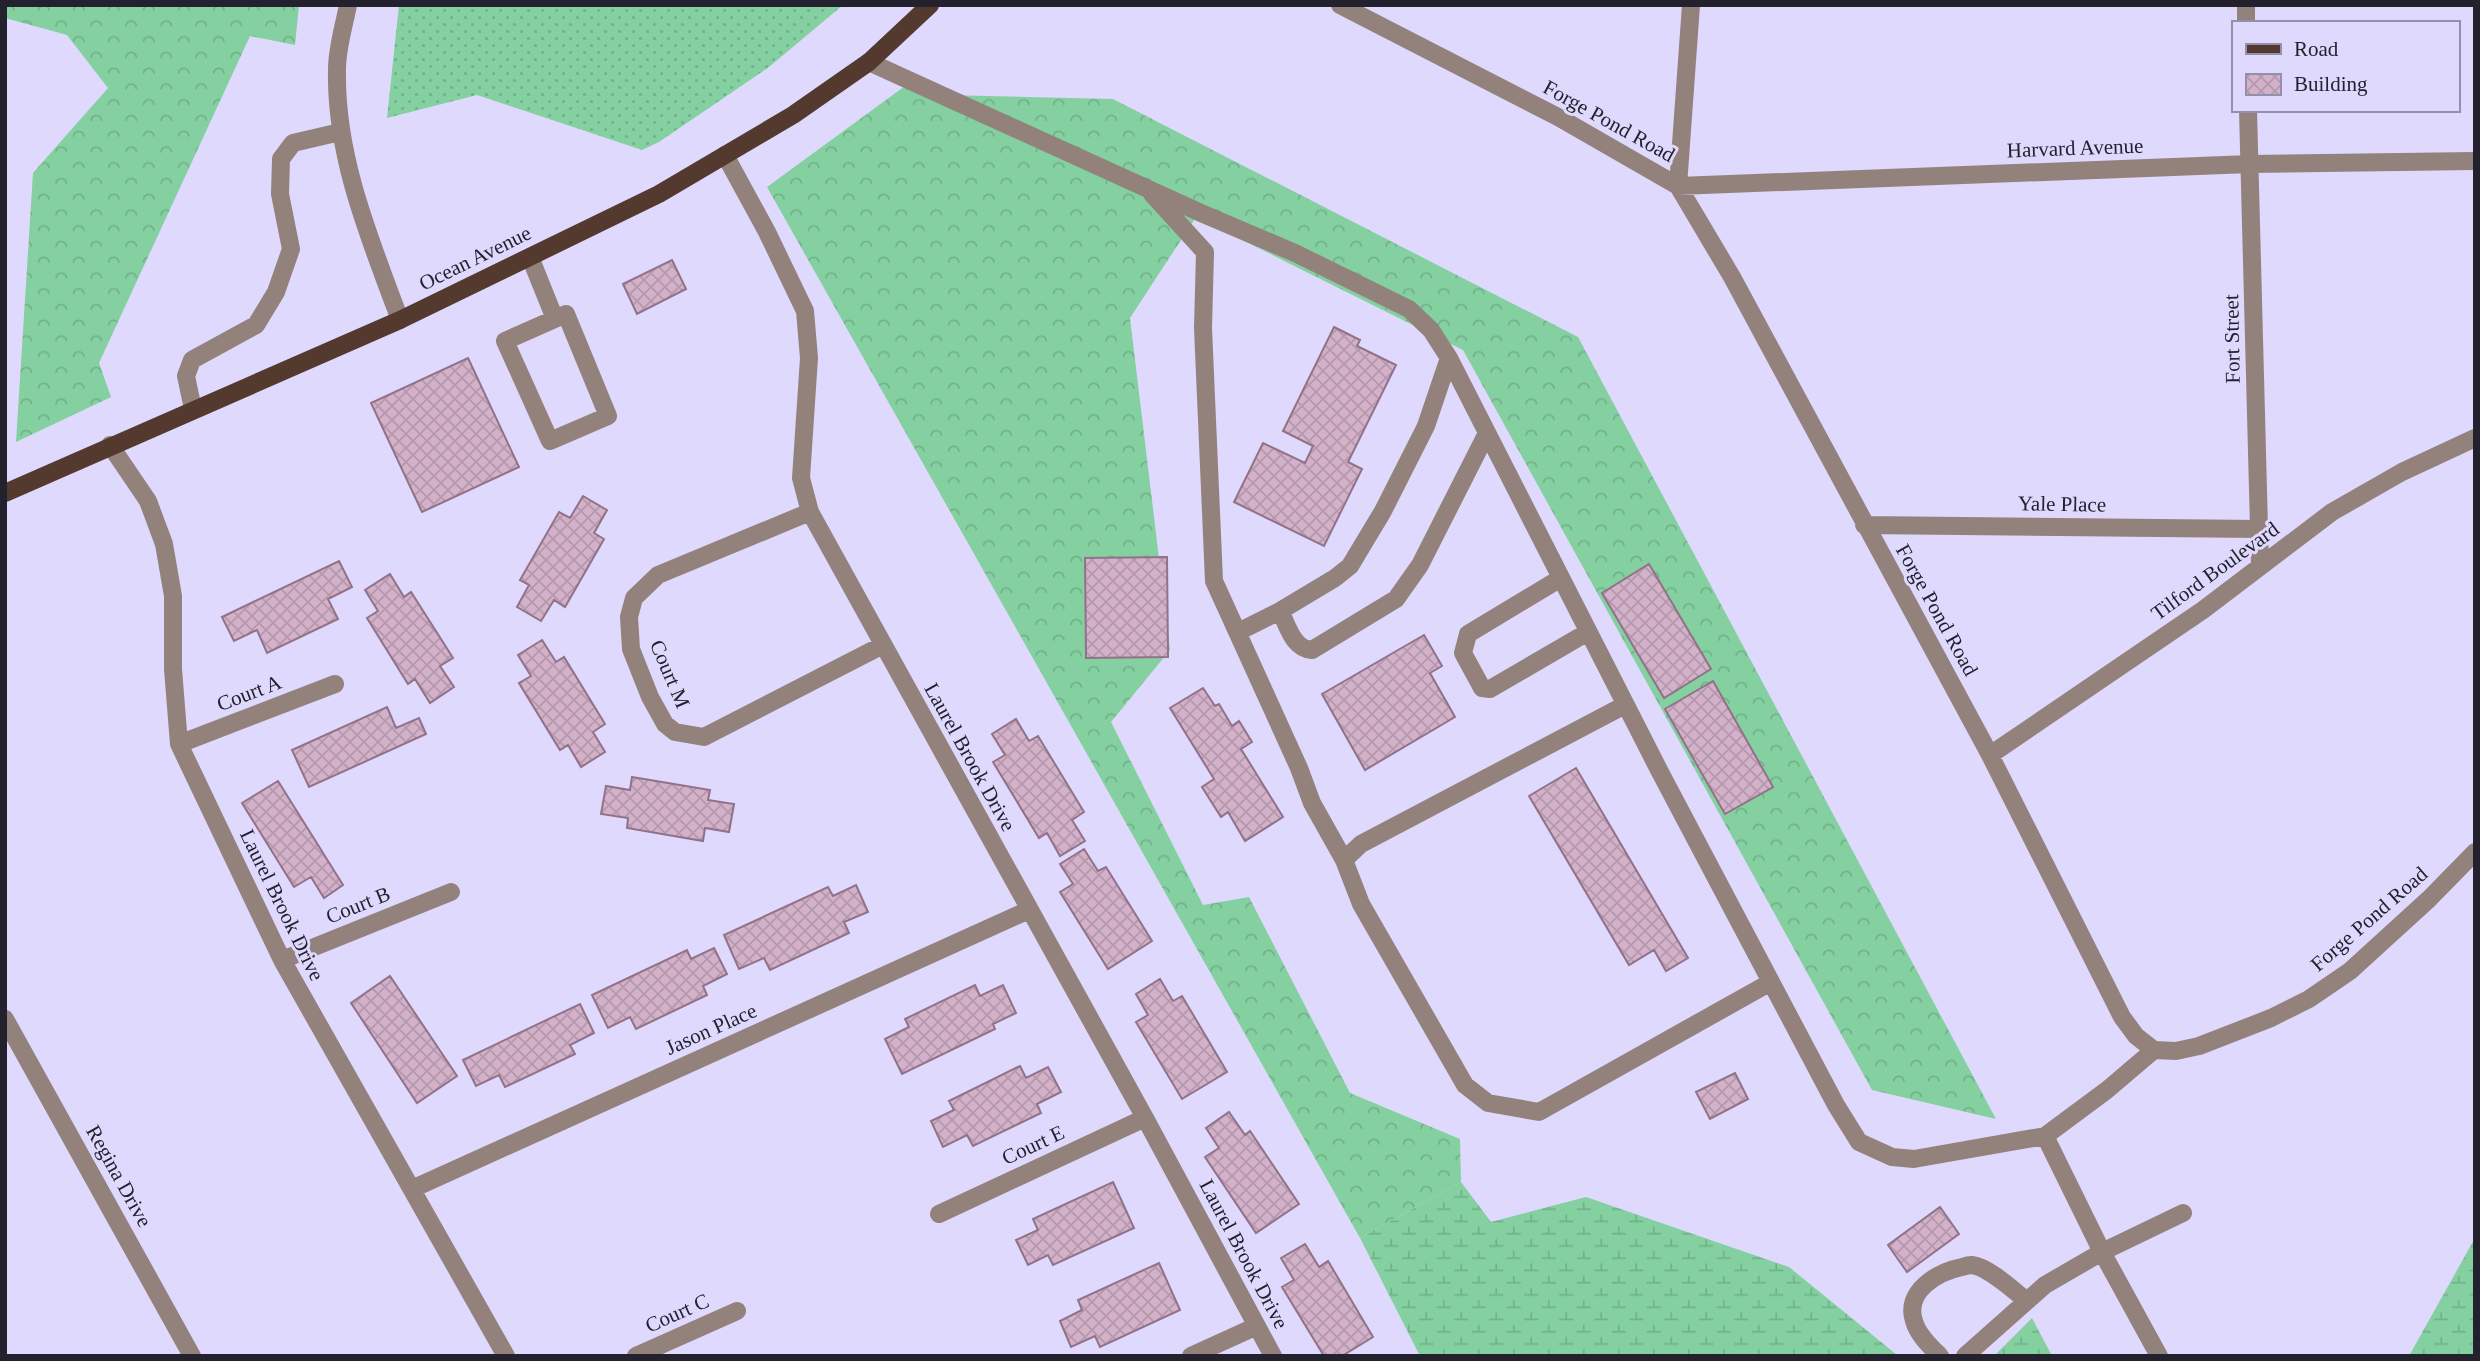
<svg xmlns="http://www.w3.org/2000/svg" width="2480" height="1361" viewBox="0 0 2480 1361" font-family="'Times New Roman',serif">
	<defs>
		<pattern id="grass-dots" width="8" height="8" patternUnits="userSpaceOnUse" patternTransform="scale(1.75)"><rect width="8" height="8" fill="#84d0a0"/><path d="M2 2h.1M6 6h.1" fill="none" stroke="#72b28a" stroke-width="1.8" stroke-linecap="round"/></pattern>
		<pattern id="forest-crowns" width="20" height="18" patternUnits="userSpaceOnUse" patternTransform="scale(1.75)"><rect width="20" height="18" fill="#84d0a0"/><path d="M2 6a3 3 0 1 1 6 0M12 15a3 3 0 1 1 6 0" fill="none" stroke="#72b28a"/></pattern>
		<pattern id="wetland-marsh" width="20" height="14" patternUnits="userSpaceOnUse" patternTransform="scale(1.75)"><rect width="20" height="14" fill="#84d0a0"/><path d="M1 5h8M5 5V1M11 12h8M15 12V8" fill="none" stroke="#72b28a"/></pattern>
		<pattern id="building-cross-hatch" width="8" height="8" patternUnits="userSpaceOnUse" patternTransform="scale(1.75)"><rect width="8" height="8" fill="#d3b1c9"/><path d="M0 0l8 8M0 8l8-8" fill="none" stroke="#b598ad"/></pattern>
	</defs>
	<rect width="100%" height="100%" fill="#dfd9fd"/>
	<path fill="url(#grass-dots)" d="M399,5H843L769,67L659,142L642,150L477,95L387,118Z"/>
	<path fill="url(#forest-crowns)" d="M5,5H299L295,45L250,36L99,363L111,397L16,442L33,173L108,88L67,35L5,18Z
		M916,78L945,95L1113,99L1578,337L1996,1119L1872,1090L1463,350L1196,217L1130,318L1170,650L1111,722L1203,905L1249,897L1350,1093L1460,1139L1461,1182L1360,1238L767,187Z"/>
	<path fill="url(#wetland-marsh)" d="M1461,1182L1491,1222L1586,1197L1789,1267L1897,1355L1420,1356L1360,1238Z
		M2475,1238V1356H2409Z
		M2032,1318L2052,1356H1994Z"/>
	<path fill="url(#building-cross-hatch)" stroke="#917288" stroke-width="2" d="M672,260L686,289L637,314L623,284Z
		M1334,327L1360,340L1357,346L1396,365L1348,462L1362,469L1324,546L1234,502L1263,443L1305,463L1313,446L1283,431Z
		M468,358L519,467L422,512L371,403Z
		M583,496L607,510L594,533L604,539L565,607L554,600L541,621L517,607L529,585L520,580L559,512L570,518Z
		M1167,557L1168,657L1086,658L1085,558Z
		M339,561L352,587L328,599L338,619L267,653L257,630L234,641L222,617Z
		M1649,564L1711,669L1664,698L1602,593Z
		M390,574L404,597L411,592L453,658L440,666L454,687L430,703L415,679L408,684L367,618L378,611L365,590Z
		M1424,635L1442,666L1430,673L1455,717L1365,770L1322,694Z
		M542,640L556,662L564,657L605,724L593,732L605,752L581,767L568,745L560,750L519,683L531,676L518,655Z
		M1713,681L1773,787L1725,814L1665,709Z
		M1203,688L1215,706L1219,704L1232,726L1239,721L1252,742L1241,749L1283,817L1245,841L1228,812L1221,817L1202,787L1214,779L1170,708Z
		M387,707L396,728L419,718L426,734L309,787L292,750Z
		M1016,719L1029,741L1038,736L1084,812L1072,820L1085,841L1060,856L1047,833L1039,838L993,762L1005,755L992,734Z
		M1576,768L1688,958L1666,971L1654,950L1629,965L1529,796Z
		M632,777L710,790L708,800L734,804L729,832L705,828L703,841L627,828L628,818L601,814L606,786L630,790Z
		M278,781L343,885L324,898L311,877L294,887L242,803Z
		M1084,849L1098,871L1106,867L1152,941L1108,969L1060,892L1073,884L1060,864Z
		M856,885L868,912L844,922L849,933L770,970L764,958L739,969L724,935L828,887L833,896Z
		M714,948L727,974L703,986L707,995L636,1029L630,1017L608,1028L592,995L687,950L691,959Z
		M390,976L457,1076L417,1103L351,1003Z
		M1160,979L1173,1001L1182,996L1227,1072L1182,1099L1136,1022L1148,1015L1136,994Z
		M975,985L980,996L1003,985L1016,1013L993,1024L995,1029L902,1074L885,1039L909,1027L905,1019Z
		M580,1004L594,1033L570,1045L575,1054L505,1087L499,1075L476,1086L463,1060Z
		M1020,1066L1026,1078L1048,1067L1061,1092L1037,1104L1041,1113L973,1146L967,1135L943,1147L931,1121L954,1110L949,1101Z
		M1735,1073L1748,1099L1710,1119L1696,1092Z
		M1229,1112L1245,1135L1250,1131L1299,1204L1256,1233L1205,1157L1219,1148L1206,1128Z
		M1113,1182L1134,1228L1053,1265L1048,1255L1028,1265L1016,1240L1038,1230L1033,1219Z
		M1940,1207L1959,1234L1907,1272L1888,1245Z
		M1305,1244L1319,1267L1328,1261L1373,1337L1342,1356H1324L1282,1287L1294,1280L1281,1258Z
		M1159,1263L1180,1310L1100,1347L1095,1336L1071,1347L1060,1321L1082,1310L1078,1300Z"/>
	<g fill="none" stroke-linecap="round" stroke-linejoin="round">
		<path stroke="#93827c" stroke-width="18" d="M348,5C344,26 337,48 337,69C335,157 370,239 400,320
			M1340,5L1558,117L1678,186L1732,277L1990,755L2122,1017L2136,1036L2154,1050L2176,1051L2199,1046L2271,1018L2309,999L2350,971L2429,899L2475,852
			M1691,5L1678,186L2250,164L2475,161
			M2246,5V23
			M869,62L1201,213L1295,253L1409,309L1431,330L1449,358L1660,772L1836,1105L1859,1142L1892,1157L1914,1159L2045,1136L2107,1090L2154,1050
			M2248,110L2260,566
			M725,155L767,232L805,311L809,358L801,478L810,512L1145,1118L1273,1356
			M1152,194L1205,252L1203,328L1214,581L1299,768L1312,803L1344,860
			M530,257L555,319
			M566,314L608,416L550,441L505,341Z
			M193,409L186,376L192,360L256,325L276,292L291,249L280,194L281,159L293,143L340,132
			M110,445L148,501L164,544L173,596V669L179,744L282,960L506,1356
			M810,512L658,575L634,598L629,617L631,649L650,697L665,724L675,732L704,737L883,645
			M1864,525L2259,529
			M1561,578L1468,634L1463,653L1482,688L1490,689L1588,632
			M1280,611C1288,626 1293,649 1312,650L1396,599L1420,565L1487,433
			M1238,632L1280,611L1335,578L1350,566L1383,511L1426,426L1449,358
			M1625,705L1361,844L1344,860L1361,904L1465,1085L1488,1103L1539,1112L1771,982
			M179,744L335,684
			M1990,755L2203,610L2332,512L2402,472L2475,438
			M282,960L451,892
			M5,1019L192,1356
			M2045,1136L2102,1252L2159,1356
			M412,1189L1029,910
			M939,1214L1145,1118
			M636,1356L737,1311
			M1191,1356L1257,1326
			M1940,1356C1930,1346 1918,1335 1914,1321C1904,1291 1938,1272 1962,1267C1965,1266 1969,1265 1972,1265C1989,1267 2014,1291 2027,1301
			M1965,1356L2045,1285L2102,1252L2183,1213"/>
		<path stroke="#53392e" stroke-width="18" d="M5,493L400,320L659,194L793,115L869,62L930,5"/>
	</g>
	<g text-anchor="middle" stroke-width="6" stroke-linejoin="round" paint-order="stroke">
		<g font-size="21" fill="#23212e" stroke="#dfd9fd">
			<text transform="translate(1609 121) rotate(29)" y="7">Forge Pond Road</text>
			<text transform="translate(2075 148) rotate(-2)" y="7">Harvard Avenue</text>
			<text transform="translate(475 258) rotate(-26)" y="7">Ocean Avenue</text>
			<text transform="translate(2232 339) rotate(-91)" y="7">Fort Street</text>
			<text transform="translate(2062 504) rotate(1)" y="7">Yale Place</text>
			<text transform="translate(2215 571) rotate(-36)" y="7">Tilford Boulevard</text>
			<text transform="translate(1937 610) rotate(61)" y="7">Forge Pond Road</text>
			<text transform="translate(670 674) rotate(67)" y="7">Court M</text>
			<text transform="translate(249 693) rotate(-21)" y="7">Court A</text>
			<text transform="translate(970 757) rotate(61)" y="7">Laurel Brook Drive</text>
			<text transform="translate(282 905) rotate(64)" y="7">Laurel Brook Drive</text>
			<text transform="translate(358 905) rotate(-22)" y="7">Court B</text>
			<text transform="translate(2369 919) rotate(-41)" y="7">Forge Pond Road</text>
			<text transform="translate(711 1029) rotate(-24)" y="7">Jason Place</text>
			<text transform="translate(1033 1145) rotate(-25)" y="7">Court E</text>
			<text transform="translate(119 1176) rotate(61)" y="7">Regina Drive</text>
			<text transform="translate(1244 1254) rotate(62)" y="7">Laurel Brook Drive</text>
			<text transform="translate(677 1313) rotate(-24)" y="7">Court C</text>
		</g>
	</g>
	<rect width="2480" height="1361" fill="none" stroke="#23212e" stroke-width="14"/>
	<rect x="2232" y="21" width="228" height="91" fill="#dfd9fd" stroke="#948faa" stroke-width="2"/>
	<rect x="2246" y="44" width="35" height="10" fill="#53392e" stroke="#948faa" stroke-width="2"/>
	<text x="2294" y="56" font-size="21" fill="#23212e">Road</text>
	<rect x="2246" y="74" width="35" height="21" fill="url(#building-cross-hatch)" stroke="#948faa" stroke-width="2"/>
	<text x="2294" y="91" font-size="21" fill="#23212e">Building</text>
</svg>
